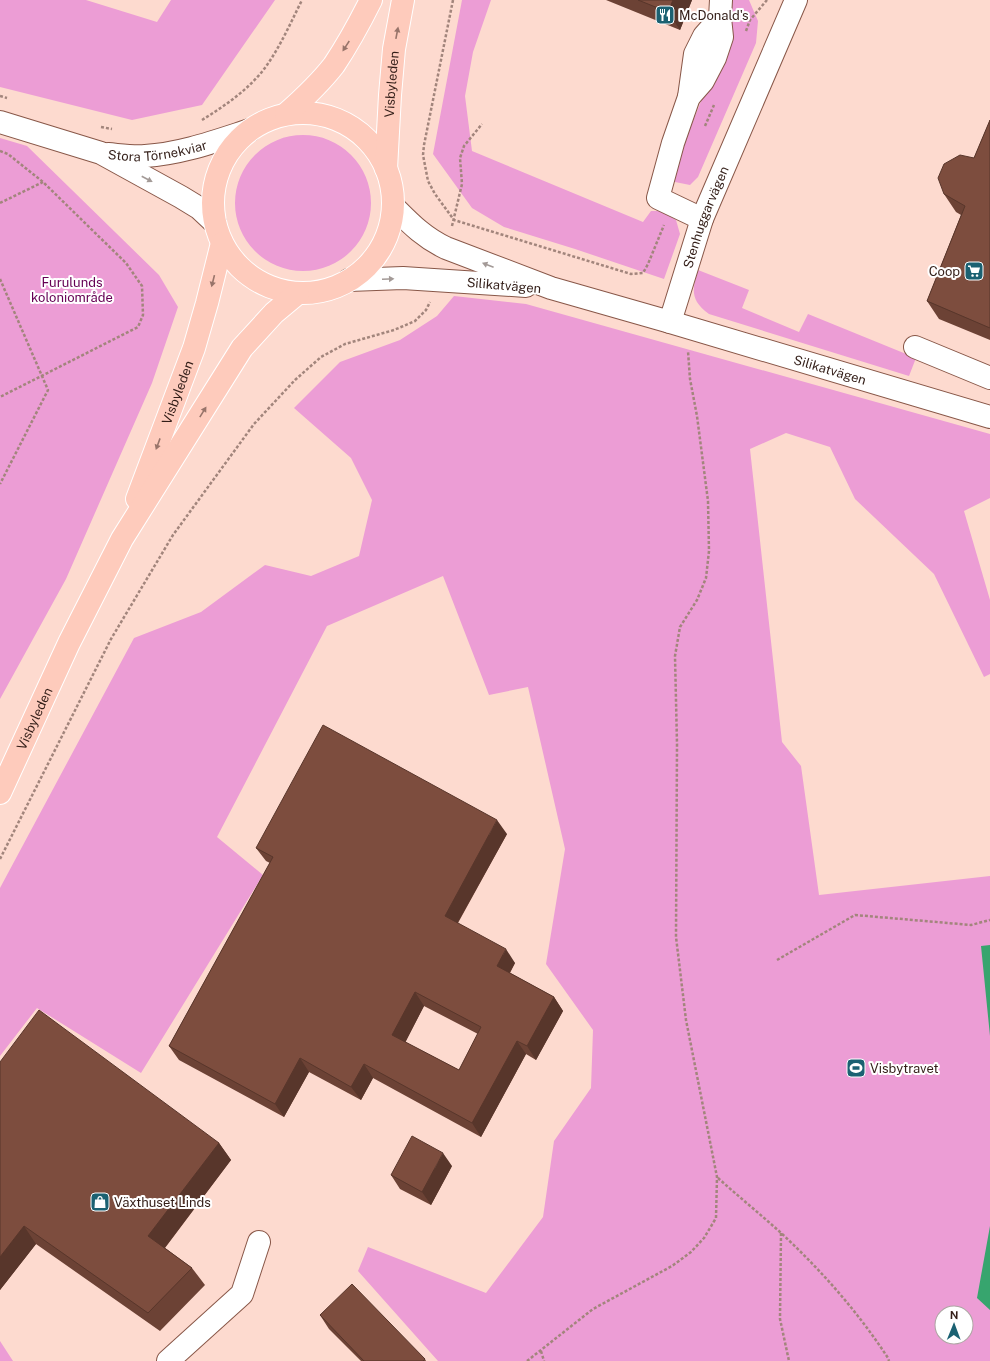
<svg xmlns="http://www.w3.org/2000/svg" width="990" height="1361" viewBox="0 0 990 1361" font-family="'Public Sans',sans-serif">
	<rect width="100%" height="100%" fill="#fddacf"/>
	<path fill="#ec9dd5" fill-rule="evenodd" d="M0,0H86L157,22L171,0H275L202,105L132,120L0,87Z
		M462,0H491L473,52L465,96L472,151L643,222L651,211H661L676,220L680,234L664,279L575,249L504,227L472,208L433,154Z
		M730,0H749L758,21L756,43L698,177L690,185L675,182L674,168L731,27Z
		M235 203a68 68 0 1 1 136 0a68 68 0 1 1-136 0Z
		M0,138L27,146L159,275L178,307L152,383L66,579L0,699Z
		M698,270L749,290L742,308L799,332L808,314L916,358L909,376L709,314C690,300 692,290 698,270Z
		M454,296L526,304L990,434V498L964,511L990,600V674L984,677L934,574L855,499L830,447L786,433L750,449L782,742L801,766L819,895L990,876V1361H438L358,1271L368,1247L486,1293L543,1217L554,1141L591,1088L593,1030L546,964L565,849L528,687L489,695L443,576L327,626L217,837L263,875L141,1073L37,1008L0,1056V888L134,638L201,612L265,565L311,576L359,556L372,500L351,458L294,408L340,362L400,340L437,316ZM942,1313H966V1337H942Z
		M0,1341L13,1361H0Z"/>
	<path fill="#37a56e" d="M990,945V1036L981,946Z
		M990,1226V1310L977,1298Z"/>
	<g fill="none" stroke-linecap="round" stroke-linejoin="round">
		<defs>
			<g id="minor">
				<path d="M689,97L695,54L704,36L720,18"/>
				<path d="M0,122L101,153L181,197L199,208L215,223"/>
				<path id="s1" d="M108,154C120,155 133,157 145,156C181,154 216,141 250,130"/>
				<path id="s2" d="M393,206C410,223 423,237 446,248L551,288L670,322L702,219L796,0"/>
				<path d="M702,219L658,198L673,143L689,97L703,81L715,58L722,37L720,18L721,0"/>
				<path d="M349,280L403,278L526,286"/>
				<path id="s3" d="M670,322L990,417"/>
				<path d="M915,347L990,378"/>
				<path d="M168,1361L242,1294L259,1242"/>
			</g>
			<g id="major">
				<circle cx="303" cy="203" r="90"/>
				<path d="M286,114C303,99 320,83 334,65C348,44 360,22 371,0"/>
				<path id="s4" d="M386,169L390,95L394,49L403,0"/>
				<path id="s5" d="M137,499L194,348L207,303L222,243"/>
				<path id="s6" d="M0,793L69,643L122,539L242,348L274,313L298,293"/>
			</g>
		</defs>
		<use href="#minor" stroke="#885748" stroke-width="24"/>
		<use href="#major" stroke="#fff" stroke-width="24"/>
		<path stroke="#a2857c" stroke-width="2.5" stroke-dasharray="3 2" stroke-linecap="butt" d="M453,0L424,145L423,155L428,181L435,194L454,220L631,274L643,273L648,264L664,225
			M746,31L750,20L767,0
			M0,96L7,98
			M202,120C226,105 251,88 267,65C281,45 291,22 302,0
			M705,126L714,105
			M101,127L112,129
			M0,151L8,154L43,182L126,263L142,286L143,315L138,327L0,397
			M0,203L43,182
			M452,226L462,184L460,158L464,146L482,124
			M0,279L48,390L0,484
			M0,859L111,639L173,535L254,424L295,380L321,357L345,344L394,330L415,321L426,310L430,302
			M777,960L855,915L971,925L990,920
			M718,1178C738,1196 760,1214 780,1232C821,1270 858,1312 888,1358L889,1361
			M781,1233L780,1319L789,1361
			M541,1351L544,1361
			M527,1361L593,1309L672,1266L691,1252L704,1238L716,1218L717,1177L686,1020L676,937L677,744L675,656L680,627L697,600L706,578L709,551L708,501L697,416L690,379L688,351"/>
		<use href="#minor" stroke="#fff" stroke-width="22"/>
		<use href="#major" stroke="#fecbbc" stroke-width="22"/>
	</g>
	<path fill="#6c4235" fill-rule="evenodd" d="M606,0H692L680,30Z
		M990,120V340L939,319L927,301L961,215L956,212L944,194L974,158Z
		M507,834L458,923L515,963L510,973L554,997L563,1011L536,1060L526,1054L481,1137L373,1078L361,1100L309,1072L284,1117L179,1060L169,1046L270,863L266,861L256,848ZM424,1006L478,1034L459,1070L405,1042Z
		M0,1062L219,1143L231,1160L165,1248L192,1268L205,1285L160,1331L36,1244L0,1290Z
		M452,1166L431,1205L400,1189L391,1175Z
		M320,1315L425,1359L426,1361H361L329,1329Z"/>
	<path fill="#58362b" d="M673,0H692L680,30L668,12Z
		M497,820L507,834L454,929L445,916Z
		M506,949L515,963L506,979L497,966Z
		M415,992L424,1006L402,1049L392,1035Z
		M554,997L563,1011L536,1060L527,1046Z
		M517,1041L526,1054L481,1137L472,1123Z
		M300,1058L309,1072L284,1117L275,1104Z
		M364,1064L373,1078L361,1100L351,1087Z
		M219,1143L231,1160L160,1254L148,1236Z
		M443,1153L452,1166L431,1205L422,1192Z
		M24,1226L36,1244L0,1290V1257Z"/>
	<path fill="#7d4d3e" stroke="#58362b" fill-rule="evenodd" d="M638,0H673L668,12Z
		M990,120V328L927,301L965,206L944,194L938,178L944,164L960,155L974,158Z
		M323,725L497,820L445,916L506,949L497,966L554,997L527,1046L517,1041L472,1123L364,1064L351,1087L300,1058L275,1104L169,1046L273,857L256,848ZM415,992L481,1027L459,1070L392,1035Z
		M39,1010L219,1143L148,1236L192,1268L148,1313L24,1226L0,1257V1062Z
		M412,1136L443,1153L422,1192L391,1175Z
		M352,1284L425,1359L423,1361H364L320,1315Z"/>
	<defs><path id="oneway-solid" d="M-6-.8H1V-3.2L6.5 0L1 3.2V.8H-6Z"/></defs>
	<g fill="#98746a">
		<use href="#oneway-solid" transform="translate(397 33) rotate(-79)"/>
		<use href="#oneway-solid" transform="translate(346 46) rotate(123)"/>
		<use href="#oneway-solid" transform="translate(213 281) rotate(104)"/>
		<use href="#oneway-solid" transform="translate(203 412) rotate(-58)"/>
		<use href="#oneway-solid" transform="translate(158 444) rotate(110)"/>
	</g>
	<g fill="#a39a97">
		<use href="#oneway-solid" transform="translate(147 179) rotate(28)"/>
		<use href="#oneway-solid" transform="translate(488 265) rotate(-159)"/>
		<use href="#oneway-solid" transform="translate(388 279) rotate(-2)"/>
	</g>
	<defs>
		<symbol id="restaurant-square" viewBox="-11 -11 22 22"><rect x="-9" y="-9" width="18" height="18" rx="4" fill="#1b6172" stroke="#fff"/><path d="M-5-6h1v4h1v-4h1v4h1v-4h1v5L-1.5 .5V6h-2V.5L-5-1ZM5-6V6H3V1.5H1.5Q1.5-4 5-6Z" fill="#fff"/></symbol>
		<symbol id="supermarket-square" viewBox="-11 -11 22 22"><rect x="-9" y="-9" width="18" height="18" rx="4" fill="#1b6172" stroke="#fff"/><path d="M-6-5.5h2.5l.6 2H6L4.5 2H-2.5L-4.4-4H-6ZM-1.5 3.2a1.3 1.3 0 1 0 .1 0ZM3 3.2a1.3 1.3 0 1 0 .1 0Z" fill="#fff"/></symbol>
		<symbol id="stadium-square" viewBox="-11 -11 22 22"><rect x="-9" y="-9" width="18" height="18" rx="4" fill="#1b6172" stroke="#fff"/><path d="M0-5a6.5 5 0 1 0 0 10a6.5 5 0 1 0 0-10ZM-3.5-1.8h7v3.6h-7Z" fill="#fff"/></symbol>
		<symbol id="shop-square" viewBox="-11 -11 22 22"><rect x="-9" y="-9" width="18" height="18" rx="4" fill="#1b6172" stroke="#fff"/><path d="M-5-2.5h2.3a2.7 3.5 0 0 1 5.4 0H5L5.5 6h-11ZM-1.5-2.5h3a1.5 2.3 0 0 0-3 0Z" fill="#fff"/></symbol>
	</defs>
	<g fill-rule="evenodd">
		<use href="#restaurant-square" x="654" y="4" width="22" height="22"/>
		<use href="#supermarket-square" x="963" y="260" width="22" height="22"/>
		<use href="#stadium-square" x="845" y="1057" width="22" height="22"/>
		<use href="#shop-square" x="89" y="1191" width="22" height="22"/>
	</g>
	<g text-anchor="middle" stroke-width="4" stroke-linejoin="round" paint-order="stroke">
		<g font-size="13" fill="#331e18" stroke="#fff" text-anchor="start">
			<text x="679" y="20">McDonald's</text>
			<text x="960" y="276" text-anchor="end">Coop</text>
			<text x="870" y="1073">Visbytravet</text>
			<text x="114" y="1207">Växthuset Linds</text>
		</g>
		<g font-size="13" fill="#331e18" stroke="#fff">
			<text dy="5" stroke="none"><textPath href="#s4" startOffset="85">Visbyleden</textPath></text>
			<text dy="5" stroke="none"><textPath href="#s1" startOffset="50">Stora Törnekviar</textPath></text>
			<text dy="5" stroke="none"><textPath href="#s2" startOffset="415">Stenhuggarvägen</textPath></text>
			<text transform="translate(504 285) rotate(5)" y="5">Silikatvägen</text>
			<text dy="5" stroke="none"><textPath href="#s3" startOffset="167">Silikatvägen</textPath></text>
			<text dy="5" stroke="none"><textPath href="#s5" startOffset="114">Visbyleden</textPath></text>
			<text dy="5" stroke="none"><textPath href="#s6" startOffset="82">Visbyleden</textPath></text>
		</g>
		<g font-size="13" fill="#650054" stroke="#fff">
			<text x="72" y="287">Furulunds<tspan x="72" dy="15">koloniområde</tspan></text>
		</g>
	</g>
	<g transform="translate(954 1325) rotate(1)"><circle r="19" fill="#ffffff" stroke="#ada5a3"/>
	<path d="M0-3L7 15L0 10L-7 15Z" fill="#1b6172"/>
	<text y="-6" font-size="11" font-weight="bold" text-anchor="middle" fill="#331e18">N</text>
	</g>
</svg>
